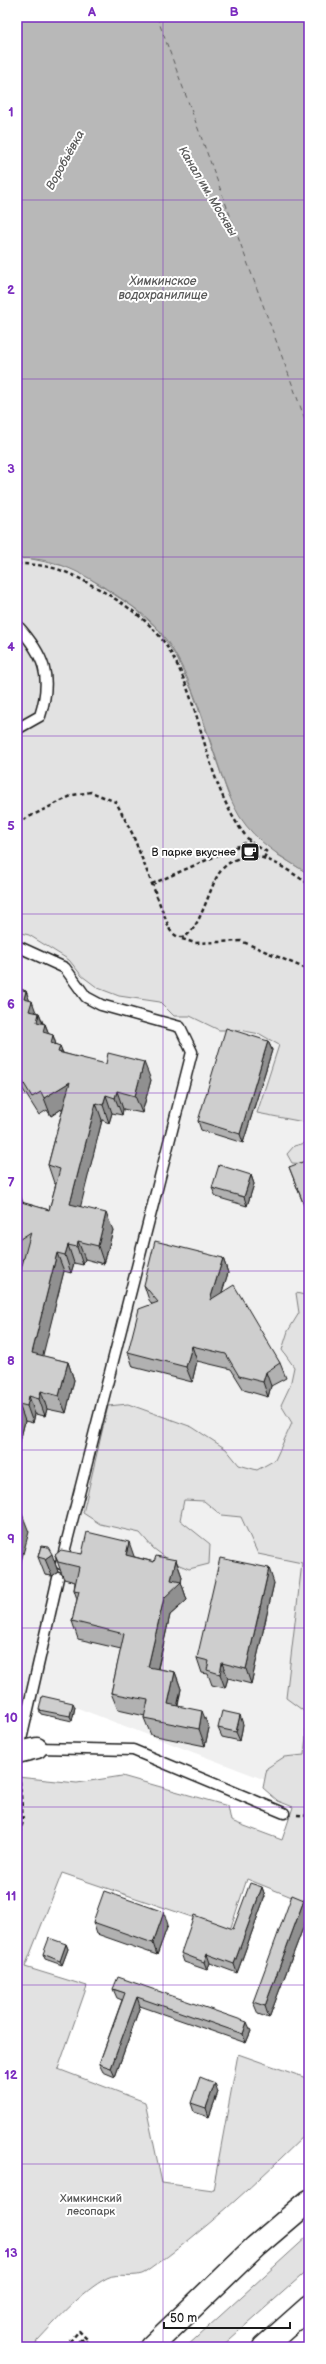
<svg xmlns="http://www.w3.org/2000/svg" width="326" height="2364" viewBox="0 0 326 2364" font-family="'Balsamiq Sans',sans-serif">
	<rect width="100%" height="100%" fill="#fff"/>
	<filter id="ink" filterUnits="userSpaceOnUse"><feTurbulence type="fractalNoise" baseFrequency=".025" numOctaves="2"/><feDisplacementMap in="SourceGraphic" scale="8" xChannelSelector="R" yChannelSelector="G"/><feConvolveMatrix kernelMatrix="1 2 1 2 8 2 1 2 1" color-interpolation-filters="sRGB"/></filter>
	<g filter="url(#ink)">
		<path fill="#f0f0f0" d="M17,919L309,1018V1793L268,1781L75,1707L17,1698Z"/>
		<path fill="#e2e2e2" stroke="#7f7f7f" d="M27,558L74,568L133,607L157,628L177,658L193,693L228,794L278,855L309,874V1123L257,1113L279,1045L260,1034L239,1030H219L190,1016H174L160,1002L119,996L98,988L82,976L69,960L29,935L17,932V559Z
			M309,1142V1164L292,1163L287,1154L294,1146Z
			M296,1293L309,1296V1904L247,1879L230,1930L62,1873L25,1967L87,1986L58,2069L145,2102L162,2183L213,2190L238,2054L309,2079V2131C258,2181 205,2231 146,2272C136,2279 118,2272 107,2278C82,2291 57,2320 37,2341L35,2347H17V1777L77,1783L122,1776L228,1806L231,1821L282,1840L293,1807L278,1801L263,1788L267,1768L284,1757L304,1755L306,1736L305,1712L286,1698L302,1563L258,1554L241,1517L221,1515L204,1501L184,1500L180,1520L210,1544L209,1564L189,1569L170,1561L153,1548L140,1533L100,1524L83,1513L108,1406L128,1404L192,1427L226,1449L239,1465L257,1470L275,1460L292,1423L281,1405L290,1386L294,1367L282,1350L288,1331L299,1313Z
			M309,2235V2269L221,2347H186Z"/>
		<path fill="#b8b8b8" stroke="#7a7a7a" d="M17,17H309V874C284,859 256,842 240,817C228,797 222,776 215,755C200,712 187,663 157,628C142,611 119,597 99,584C74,569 47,556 17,559Z"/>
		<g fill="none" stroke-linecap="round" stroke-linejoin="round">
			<path stroke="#5a5a5a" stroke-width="1" stroke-dasharray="5 4" stroke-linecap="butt" d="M157,17L309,430"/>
			<defs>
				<path id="lane" d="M17,625C44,655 53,676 40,716L17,729
					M17,946L65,968L86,997L101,1005L180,1027L192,1052L61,1564
					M37,1748L133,1750L284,1813
					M18,1753L58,1578"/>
				<path id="street" d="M17,1753L37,1748"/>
				<path id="highway" d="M151,2347L255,2247L309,2201
					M264,2347L309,2307"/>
			</defs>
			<use href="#lane" stroke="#1c1c1c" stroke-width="13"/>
			<use href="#street" stroke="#1c1c1c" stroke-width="23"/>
			<use href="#highway" stroke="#1c1c1c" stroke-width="25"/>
			<path stroke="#1c1c1c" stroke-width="2.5" stroke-dasharray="4 3" stroke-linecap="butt" d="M17,564C54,564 68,572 99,589C121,602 146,618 161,638C205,697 201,783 249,840C253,845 261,848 267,852L264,858
				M17,823L73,795L91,792L116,802L132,833L170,930C194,960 208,886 220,872C226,863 238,857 249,856C269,855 293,874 309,884
				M152,884L250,841
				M182,939L195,943L241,941L309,970
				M297,1815L309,1816
				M17,1840L23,1822L19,1769
				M65,2347L79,2331L88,2340L81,2347
				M73,2347L81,2339"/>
			<use href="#lane" stroke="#fff" stroke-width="10"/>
			<use href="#street" stroke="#fff" stroke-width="20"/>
			<use href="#highway" stroke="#fff" stroke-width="22"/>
			<path stroke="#1c1c1c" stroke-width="2.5" stroke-dasharray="4 3" stroke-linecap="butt" d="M81,2339L89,2347"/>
		</g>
		<path fill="#b1b1b1" stroke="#1c1c1c" d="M17,988L26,991L29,1000L36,1012L39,1013L43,1023L45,1024L49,1034L53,1035L56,1045L60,1046L63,1053L151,1080L142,1113L123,1109L122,1115L112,1113L109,1123L102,1120L80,1206L113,1230L104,1264L85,1259L83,1265L74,1263L71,1273L64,1271L42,1356L68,1362L74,1380L66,1413L47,1409L45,1416L35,1414L33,1423L25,1421L17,1454V1284L24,1258L17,1263V1193L23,1203L49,1210L56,1184L54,1183L48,1165L63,1108L51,1116L47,1110L39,1115L17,1080Z
			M268,1041L272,1050L243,1143L201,1130L198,1121Z
			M289,1167L309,1170V1218Z
			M251,1175L254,1184L247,1206L216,1197L212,1188Z
			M223,1258L228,1273L222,1292L280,1363L286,1378L271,1386L268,1397L244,1390L231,1369L197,1361L192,1382L133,1367L128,1352L152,1304L149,1300L144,1285Z
			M41,1546L58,1572L52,1576L45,1575L38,1557Z
			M82,1554L135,1557L154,1562L176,1560L182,1577L181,1582L187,1600L170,1615L158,1669L175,1672L181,1689L178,1706L209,1728L205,1746L151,1735L144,1718L145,1716L118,1710L111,1693L121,1649L78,1639L72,1621L77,1599L74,1590L75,1582L64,1579L61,1572L55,1555Z
			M274,1583L251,1684L228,1678L225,1688L212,1685L208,1674L202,1673L197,1658Z
			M75,1707L72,1721L41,1714L39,1710Z
			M243,1724L240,1741L222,1737L218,1728Z
			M262,1887L265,1896L237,1973L210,1963L207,1970L184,1962L181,1953L233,1929Z
			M304,1900L309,1912L269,2018L258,2014L253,2002Z
			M93,1922L168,1925L157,1955L97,1934Z
			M66,1944L68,1949L62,1965L45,1959L43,1954Z
			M113,1989L251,2031L246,2043L140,2006L115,2077L103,2072L99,2064L122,2000L117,1998Z
			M218,2092L209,2117L194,2112L191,2103Z"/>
		<path fill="#909090" stroke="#1c1c1c" d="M26,991L31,1004L32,1001L38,1018L39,1013L44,1027L45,1024L51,1040L53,1035L58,1051L60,1046L66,1063L36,1028L24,999Z
			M268,1041L272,1050L243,1143L240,1134Z
			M144,1062L151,1080L142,1113L135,1096Z
			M70,1082L76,1099L51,1116L44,1098Z
			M117,1091L123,1109L122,1115L115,1098Z
			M106,1095L112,1113L109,1123L103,1105Z
			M96,1103L102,1120L77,1221L70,1204Z
			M251,1175L254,1184L247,1206L244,1197Z
			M17,1193L19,1199L20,1195L27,1212L17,1205Z
			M106,1213L113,1230L104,1264L98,1246Z
			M78,1241L85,1259L83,1265L77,1247Z
			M68,1245L74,1263L71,1273L65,1255Z
			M57,1253L64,1271L39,1371L32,1353Z
			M223,1258L228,1273L215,1314L210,1300Z
			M192,1346L197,1361L192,1382L186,1367Z
			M68,1362L74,1380L66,1413L59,1396Z
			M266,1372L271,1386L268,1397L263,1382Z
			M41,1391L47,1409L45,1416L39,1399Z
			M29,1396L35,1414L33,1423L27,1406Z
			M19,1404L25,1421L17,1454V1411Z
			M22,1514L29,1532L17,1576V1534Z
			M129,1542L135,1559L126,1555Z
			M52,1554L58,1572L52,1576L45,1559Z
			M176,1560L182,1577L181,1583V1582L187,1600L170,1615L154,1684L148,1667L164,1598L171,1580Z
			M269,1568L274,1583L251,1684L246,1669Z
			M222,1663L228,1678L225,1688L220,1674Z
			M175,1672L181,1689L174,1721L168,1704Z
			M73,1703L75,1707L72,1721L70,1716Z
			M202,1711L209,1728L205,1746L199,1729Z
			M240,1715L243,1724L240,1741L236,1732Z
			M262,1887L265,1896L237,1973L234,1964Z
			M304,1900L309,1912L269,2018L265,2006Z
			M164,1912L168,1925L157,1955L153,1943Z
			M66,1944L68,1949L62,1965L60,1961Z
			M207,1954L210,1963L207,1970L204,1962Z
			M137,1997L140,2006L115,2077L111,2068Z
			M247,2022L251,2031L246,2043L243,2034Z
			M215,2083L218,2092L209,2117L206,2108Z"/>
		<path fill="#cecece" stroke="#1c1c1c" d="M17,988L26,991L24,999L32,1001L29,1011L39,1013L37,1022L45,1024L43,1032L53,1035L51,1043L60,1046L58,1052L106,1064L108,1053L144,1062L135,1096L117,1091L115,1098L106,1095L103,1105L96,1103L70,1204L106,1213L98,1246L78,1241L77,1247L68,1245L65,1255L57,1253L32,1353L68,1362L59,1396L41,1391L39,1399L29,1396L27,1406L19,1404L17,1411V1331L20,1319L17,1318V1284L31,1232L17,1241V1194L20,1195L18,1201L49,1210L60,1169L48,1165L70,1082L44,1098L41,1092L32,1097L17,1072Z
			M226,1028L268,1041L240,1134L198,1121Z
			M305,1161L309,1170V1208L306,1210L289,1167Z
			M219,1165L251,1175L244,1197L212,1188Z
			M155,1241L223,1258L210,1300L234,1285L280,1363L266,1372L263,1382L239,1376L226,1354L192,1346L186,1367L128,1352L139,1309L158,1302L144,1285Z
			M17,1513L22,1514L17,1534Z
			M87,1532L129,1542L126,1555L154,1562L156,1556L176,1560L171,1580L181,1582L164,1598L148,1667L175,1672L168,1704L202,1711L199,1729L144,1718L148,1700L111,1693L124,1634L72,1621L79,1591L74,1590L79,1567L58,1562L55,1555L61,1550L82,1554Z
			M41,1546L48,1547L52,1554L45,1559L38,1557Z
			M220,1558L269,1568L246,1669L222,1663L220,1674L207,1670L209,1661L197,1658Z
			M42,1696L73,1703L70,1716L39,1710Z
			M222,1711L240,1715L236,1732L218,1728Z
			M250,1883L262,1887L234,1964L207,1954L204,1962L181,1953L194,1915L233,1929Z
			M104,1891L164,1912L153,1943L93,1922Z
			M292,1895L304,1900L265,2006L253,2002Z
			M49,1938L66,1944L60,1961L43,1954Z
			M118,1977L247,2022L243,2034L137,1997L111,2068L99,2064L125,1993L113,1989Z
			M200,2077L215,2083L206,2108L191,2103Z"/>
	</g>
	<path fill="none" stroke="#7b2cbf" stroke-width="1" stroke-opacity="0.55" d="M163,17V2347M17,200H309M17,379H309M17,557H309M17,736H309M17,914H309M17,1093H309M17,1271H309M17,1450H309M17,1628H309M17,1807H309M17,1985H309M17,2164H309"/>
	<defs>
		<symbol id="cafe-square" viewBox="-11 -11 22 22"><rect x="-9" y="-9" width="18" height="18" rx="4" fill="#1c1c1c" stroke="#fff"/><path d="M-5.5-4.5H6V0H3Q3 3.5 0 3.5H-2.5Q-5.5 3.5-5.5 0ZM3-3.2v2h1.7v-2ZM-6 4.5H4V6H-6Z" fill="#fff"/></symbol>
	</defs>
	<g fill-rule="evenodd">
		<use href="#cafe-square" x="239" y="841" width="22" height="22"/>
	</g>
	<g text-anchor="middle" stroke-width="4" stroke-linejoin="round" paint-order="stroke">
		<g font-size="11" fill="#1c1c1c" stroke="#fff" text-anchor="end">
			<text x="236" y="856">В парке вкуснее</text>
		</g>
		<g font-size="11" fill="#575757" stroke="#fff">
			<text x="91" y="2202">Химкинский<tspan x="91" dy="13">лесопарк</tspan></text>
		</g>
		<g font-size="12" font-style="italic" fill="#5a5a5a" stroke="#fff">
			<text transform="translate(65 160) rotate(-61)" y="4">Воробьёвка</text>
			<text transform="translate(208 191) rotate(59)" y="4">Канал им. Москвы</text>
			<text x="163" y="285">Химкинское<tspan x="163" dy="14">водохранилище</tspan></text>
		</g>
	</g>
	<rect width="326" height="2364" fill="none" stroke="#fff" stroke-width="44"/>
	<path d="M164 2322v6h126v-6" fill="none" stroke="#1c1c1c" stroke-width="2"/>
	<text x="170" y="2322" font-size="12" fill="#1c1c1c" stroke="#ffffff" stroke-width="3" paint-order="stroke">50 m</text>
	<rect x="22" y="22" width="282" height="2320" fill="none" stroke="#7b2cbf" stroke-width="1.5"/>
	<g font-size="13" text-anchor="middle" font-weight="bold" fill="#7b2cbf">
		<text x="92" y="16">A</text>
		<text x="234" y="16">B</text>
		<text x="11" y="116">1</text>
		<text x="11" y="294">2</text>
		<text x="11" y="473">3</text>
		<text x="11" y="651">4</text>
		<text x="11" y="830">5</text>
		<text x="11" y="1008">6</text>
		<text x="11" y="1187">7</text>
		<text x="11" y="1365">8</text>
		<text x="11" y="1543">9</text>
		<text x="11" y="1722">10</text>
		<text x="11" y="1900">11</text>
		<text x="11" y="2079">12</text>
		<text x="11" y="2257">13</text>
	</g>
</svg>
